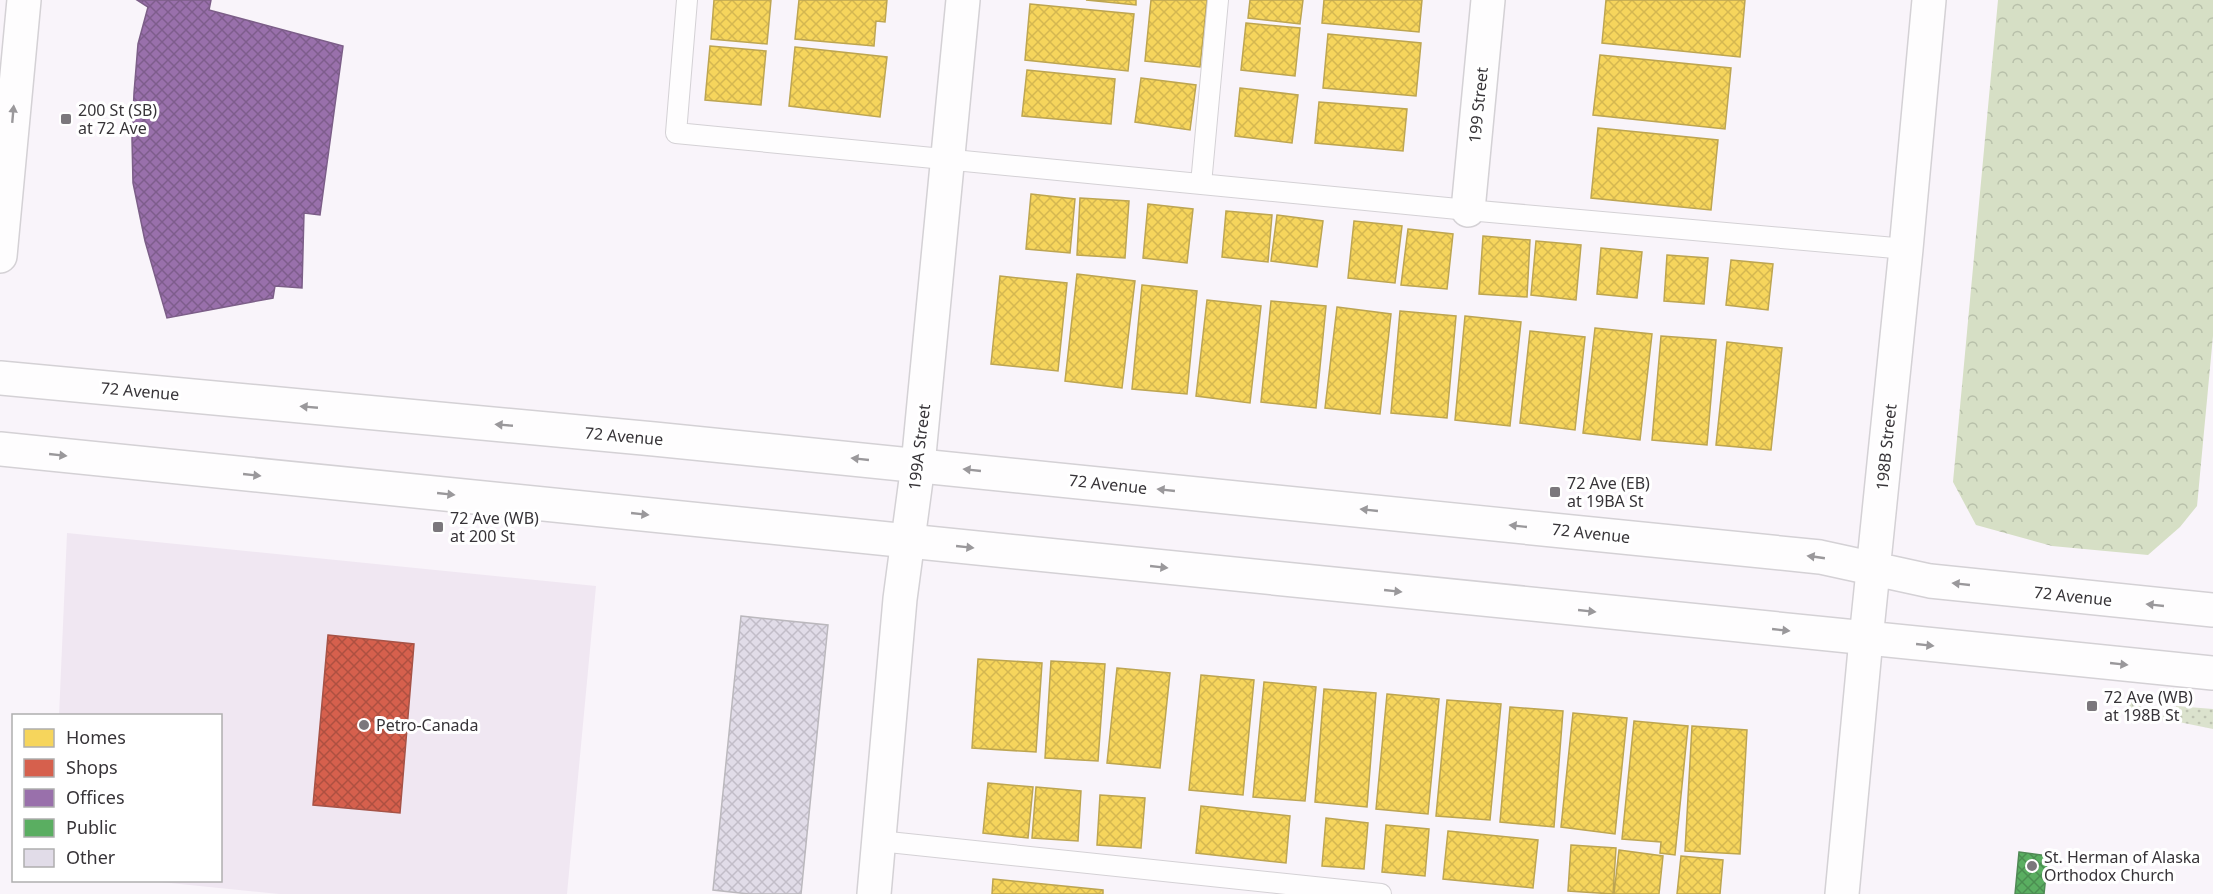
<svg xmlns="http://www.w3.org/2000/svg" width="2213" height="894" viewBox="0 0 2213 894" font-family="'Noto Sans',sans-serif">
	<defs>
		<pattern id="grass-dots" width="8" height="8" patternUnits="userSpaceOnUse" patternTransform="scale(1.5)"><rect width="8" height="8" fill="#dbe2cd"/><path d="M2 2h.1M6 6h.1" fill="none" stroke="#bdc2b1" stroke-width="1.8" stroke-linecap="round"/></pattern>
		<pattern id="forest-crowns" width="20" height="18" patternUnits="userSpaceOnUse" patternTransform="scale(1.5)"><rect width="20" height="18" fill="#d6dfc5"/><path d="M2 6a3 3 0 1 1 6 0M12 15a3 3 0 1 1 6 0" fill="none" stroke="#b8c0aa"/></pattern>
		<pattern id="homes-cross-hatch" width="8" height="8" patternUnits="userSpaceOnUse" patternTransform="scale(1.5)"><rect width="8" height="8" fill="#f6d55c"/><path d="M0 0l8 8M0 8l8-8" fill="none" stroke="#d4b751"/></pattern>
		<pattern id="shops-cross-hatch" width="8" height="8" patternUnits="userSpaceOnUse" patternTransform="scale(1.5)"><rect width="8" height="8" fill="#d6604d"/><path d="M0 0l8 8M0 8l8-8" fill="none" stroke="#ae5041"/></pattern>
		<pattern id="offices-cross-hatch" width="8" height="8" patternUnits="userSpaceOnUse" patternTransform="scale(1.5)"><rect width="8" height="8" fill="#9970ab"/><path d="M0 0l8 8M0 8l8-8" fill="none" stroke="#7e5d8c"/></pattern>
		<pattern id="public-cross-hatch" width="8" height="8" patternUnits="userSpaceOnUse" patternTransform="scale(1.5)"><rect width="8" height="8" fill="#5aae61"/><path d="M0 0l8 8M0 8l8-8" fill="none" stroke="#4b8e51"/></pattern>
		<pattern id="building-cross-hatch" width="8" height="8" patternUnits="userSpaceOnUse" patternTransform="scale(1.5)"><rect width="8" height="8" fill="#e1dce8"/><path d="M0 0l8 8M0 8l8-8" fill="none" stroke="#c2bdc8"/></pattern>
	</defs>
	<rect width="100%" height="100%" fill="#f9f4fa"/>
	<path fill="#f0e7f2" d="M67,533L596,586L567,894H279L150,881L220,880V716H59Z"/>
	<path fill="url(#grass-dots)" d="M2127,701L2141,702L2140,713L2174,717L2176,706L2213,709V729L2174,721L2125,718Z"/>
	<path fill="url(#forest-crowns)" d="M1998,0H2213V336L2197,506L2180,527L2148,555L2052,546L1976,525L1953,482Z"/>
	<path fill="url(#homes-cross-hatch)" stroke="#bda551" stroke-width="1.5" d="M714,0H771L767,44L711,39Z
		M799,0H887L885,22L876,21L874,46L795,39Z
		M1086,0H1136V5Z
		M1151,0H1207L1200,67L1145,61Z
		M1250,0H1303L1300,24L1248,18Z
		M1324,0H1422L1419,32L1322,23Z
		M1606,0H1745L1740,57L1602,43Z
		M1030,4L1134,14L1128,71L1025,60Z
		M1246,23L1300,28L1295,76L1241,70Z
		M1328,34L1421,43L1416,96L1323,88Z
		M710,46L766,51L761,105L705,100Z
		M795,47L887,57L880,117L789,106Z
		M1600,55L1731,68L1725,129L1593,115Z
		M1027,70L1115,79L1111,124L1022,116Z
		M1141,78L1196,85L1190,130L1135,122Z
		M1240,88L1298,95L1292,143L1235,136Z
		M1319,102L1407,109L1403,151L1315,143Z
		M1598,128L1718,140L1711,210L1591,198Z
		M1031,194L1075,199L1070,253L1026,249Z
		M1080,198L1129,201L1125,258L1077,255Z
		M1148,204L1193,209L1187,263L1143,258Z
		M1226,211L1272,215L1268,262L1222,257Z
		M1277,215L1323,221L1317,267L1271,261Z
		M1354,221L1402,226L1395,283L1348,278Z
		M1408,229L1453,234L1447,289L1401,285Z
		M1483,236L1530,240L1527,297L1479,294Z
		M1536,241L1581,245L1576,300L1531,295Z
		M1601,248L1642,252L1637,298L1597,294Z
		M1667,255L1708,258L1704,304L1664,301Z
		M1731,260L1773,264L1768,310L1726,305Z
		M1077,274L1135,281L1122,388L1065,381Z
		M1000,276L1067,283L1058,371L991,364Z
		M1142,285L1197,291L1187,394L1132,389Z
		M1207,300L1261,306L1250,403L1196,396Z
		M1271,301L1326,306L1316,408L1261,402Z
		M1337,307L1391,314L1380,414L1325,408Z
		M1400,311L1456,316L1447,418L1391,413Z
		M1465,316L1521,322L1510,426L1455,420Z
		M1595,328L1652,334L1640,440L1583,433Z
		M1530,331L1585,337L1575,430L1520,423Z
		M1661,336L1716,340L1707,445L1652,440Z
		M1727,342L1782,348L1771,450L1716,445Z
		M978,659L1042,663L1036,752L972,748Z
		M1051,661L1105,664L1098,761L1045,758Z
		M1117,668L1170,673L1160,768L1107,763Z
		M1201,675L1254,680L1243,795L1189,790Z
		M1264,682L1316,687L1305,801L1253,797Z
		M1324,689L1376,693L1367,807L1315,802Z
		M1387,694L1439,699L1428,814L1376,809Z
		M1447,700L1501,704L1490,820L1436,816Z
		M1510,707L1563,711L1554,827L1500,822Z
		M1573,713L1627,718L1615,834L1561,827Z
		M1634,721L1688,726L1675,855L1660,853L1661,842L1622,839Z
		M1692,726L1747,730L1740,854L1685,851Z
		M988,783L1033,787L1028,838L983,833Z
		M1036,787L1081,791L1078,841L1032,838Z
		M1100,795L1145,798L1141,848L1097,845Z
		M1201,806L1290,816L1286,863L1196,853Z
		M1326,818L1368,823L1364,869L1322,866Z
		M1386,825L1429,829L1425,876L1382,872Z
		M1448,831L1538,840L1533,888L1443,879Z
		M1571,845L1616,848L1613,894L1568,891Z
		M1619,850L1663,856L1659,894H1614Z
		M1681,856L1723,860L1720,894H1677Z
		M993,879L1103,890V894H992Z"/>
	<path fill="url(#shops-cross-hatch)" stroke="#a65347" stroke-width="1.5" d="M328,635L414,644L400,813L313,805Z"/>
	<path fill="url(#offices-cross-hatch)" stroke="#7c5e88" stroke-width="1.5" d="M137,0H211L209,10L343,46L320,215L304,213L302,288L275,286L273,298L167,318L145,241L133,183L132,139L134,93L138,44L148,7Z"/>
	<path fill="url(#public-cross-hatch)" stroke="#508955" stroke-width="1.5" d="M2019,852L2048,856L2044,894H2015Z"/>
	<path fill="url(#building-cross-hatch)" stroke="#bbb8bd" stroke-width="1.5" d="M741,616L828,625L801,894H749L713,890Z"/>
	<g fill="none" stroke-linecap="round" stroke-linejoin="round">
		<defs>
			<path id="lane" d="M687,0L676,133L1468,210L1906,249
				M1201,184L1218,0
				M879,841L1381,894"/>
			<path id="street" d="M1468,210L1488,0
				M874,894L900,599L918,465L963,0
				M1842,894L1866,639"/>
			<path id="secondary" d="M0,378L654,439L1820,557L1930,581L2213,610
				M0,449L2213,673
				M1866,639L1906,249L1929,0"/>
			<path id="primary" d="M0,256L24,0"/>
		</defs>
		<use href="#lane" stroke="#d4d1d5" stroke-width="22"/>
		<use href="#street" stroke="#d4d1d5" stroke-width="36"/>
		<use href="#secondary" stroke="#d4d1d5" stroke-width="36"/>
		<use href="#primary" stroke="#d4d1d5" stroke-width="36"/>
		<use href="#lane" stroke="#fefdfe" stroke-width="20"/>
		<use href="#street" stroke="#fefdfe" stroke-width="33"/>
		<use href="#secondary" stroke="#fefdfe" stroke-width="33"/>
		<use href="#primary" stroke="#fefdfe" stroke-width="33"/>
	</g>
	<defs><path id="oneway-solid" d="M-6-.8H1V-3.2L6.5 0L1 3.2V.8H-6Z" transform="scale(1.5)"/></defs>
	<g fill="#9a989b">
		<use href="#oneway-solid" transform="translate(13 114) rotate(-85)"/>
		<use href="#oneway-solid" transform="translate(309 407) rotate(-175)"/>
		<use href="#oneway-solid" transform="translate(504 425) rotate(-175)"/>
		<use href="#oneway-solid" transform="translate(58 455) rotate(6)"/>
		<use href="#oneway-solid" transform="translate(860 459) rotate(-174)"/>
		<use href="#oneway-solid" transform="translate(972 470) rotate(-174)"/>
		<use href="#oneway-solid" transform="translate(252 475) rotate(6)"/>
		<use href="#oneway-solid" transform="translate(1166 490) rotate(-174)"/>
		<use href="#oneway-solid" transform="translate(446 494) rotate(6)"/>
		<use href="#oneway-solid" transform="translate(1369 510) rotate(-174)"/>
		<use href="#oneway-solid" transform="translate(640 514) rotate(6)"/>
		<use href="#oneway-solid" transform="translate(1518 526) rotate(-174)"/>
		<use href="#oneway-solid" transform="translate(965 547) rotate(6)"/>
		<use href="#oneway-solid" transform="translate(1816 557) rotate(-172)"/>
		<use href="#oneway-solid" transform="translate(1159 567) rotate(6)"/>
		<use href="#oneway-solid" transform="translate(1961 584) rotate(-174)"/>
		<use href="#oneway-solid" transform="translate(1393 591) rotate(6)"/>
		<use href="#oneway-solid" transform="translate(2155 605) rotate(-174)"/>
		<use href="#oneway-solid" transform="translate(1587 611) rotate(6)"/>
		<use href="#oneway-solid" transform="translate(1781 630) rotate(6)"/>
		<use href="#oneway-solid" transform="translate(1925 645) rotate(6)"/>
		<use href="#oneway-solid" transform="translate(2119 664) rotate(6)"/>
	</g>
	<g fill="#7b777c" stroke="#fff" stroke-width="2">
		<rect x="60" y="113" width="12" height="12" rx="3"/>
		<rect x="1549" y="486" width="12" height="12" rx="3"/>
		<rect x="432" y="521" width="12" height="12" rx="3"/>
		<rect x="2086" y="700" width="12" height="12" rx="3"/>
		<circle cx="364" cy="725" r="6"/>
		<circle cx="2032" cy="866" r="6"/>
	</g>
	<g text-anchor="middle" stroke-width="6" stroke-linejoin="round" paint-order="stroke">
		<g font-size="16" fill="#373438" stroke="#fff">
			<text transform="translate(1478 105) rotate(-84)" y="6">199 Street</text>
			<text transform="translate(140 391) rotate(5)" y="6">72 Avenue</text>
			<text transform="translate(624 436) rotate(5)" y="6">72 Avenue</text>
			<text transform="translate(919 447) rotate(-83)" y="6">199A Street</text>
			<text transform="translate(1886 447) rotate(-84)" y="6">198B Street</text>
			<text transform="translate(1108 484) rotate(6)" y="6">72 Avenue</text>
			<text transform="translate(1591 533) rotate(6)" y="6">72 Avenue</text>
			<text transform="translate(2073 596) rotate(6)" y="6">72 Avenue</text>
		</g>
		<g font-size="16" fill="#373438" stroke="#fff" text-anchor="start">
			<text x="78" y="116">200 St (SB)<tspan x="78" dy="18">at 72 Ave</tspan></text>
			<text x="1567" y="489">72 Ave (EB)<tspan x="1567" dy="18">at 19BA St</tspan></text>
			<text x="450" y="524">72 Ave (WB)<tspan x="450" dy="18">at 200 St</tspan></text>
			<text x="2104" y="703">72 Ave (WB)<tspan x="2104" dy="18">at 198B St</tspan></text>
			<text x="376" y="731">Petro-Canada</text>
			<text x="2044" y="863">St. Herman of Alaska<tspan x="2044" dy="18">Orthodox Church</tspan></text>
		</g>
	</g>
	<rect x="12" y="714" width="210" height="168" fill="#ffffff" stroke="#afaeaf" stroke-width="1.5"/>
	<rect x="24" y="729" width="30" height="18" fill="#f6d55c" stroke="#afaeaf" stroke-width="1.5"/>
	<text x="66" y="744" font-size="18" fill="#373438">Homes</text>
	<rect x="24" y="759" width="30" height="18" fill="#d6604d" stroke="#afaeaf" stroke-width="1.5"/>
	<text x="66" y="774" font-size="18" fill="#373438">Shops</text>
	<rect x="24" y="789" width="30" height="18" fill="#9970ab" stroke="#afaeaf" stroke-width="1.5"/>
	<text x="66" y="804" font-size="18" fill="#373438">Offices</text>
	<rect x="24" y="819" width="30" height="18" fill="#5aae61" stroke="#afaeaf" stroke-width="1.5"/>
	<text x="66" y="834" font-size="18" fill="#373438">Public</text>
	<rect x="24" y="849" width="30" height="18" fill="#e1dce8" stroke="#afaeaf" stroke-width="1.5"/>
	<text x="66" y="864" font-size="18" fill="#373438">Other</text>
</svg>
